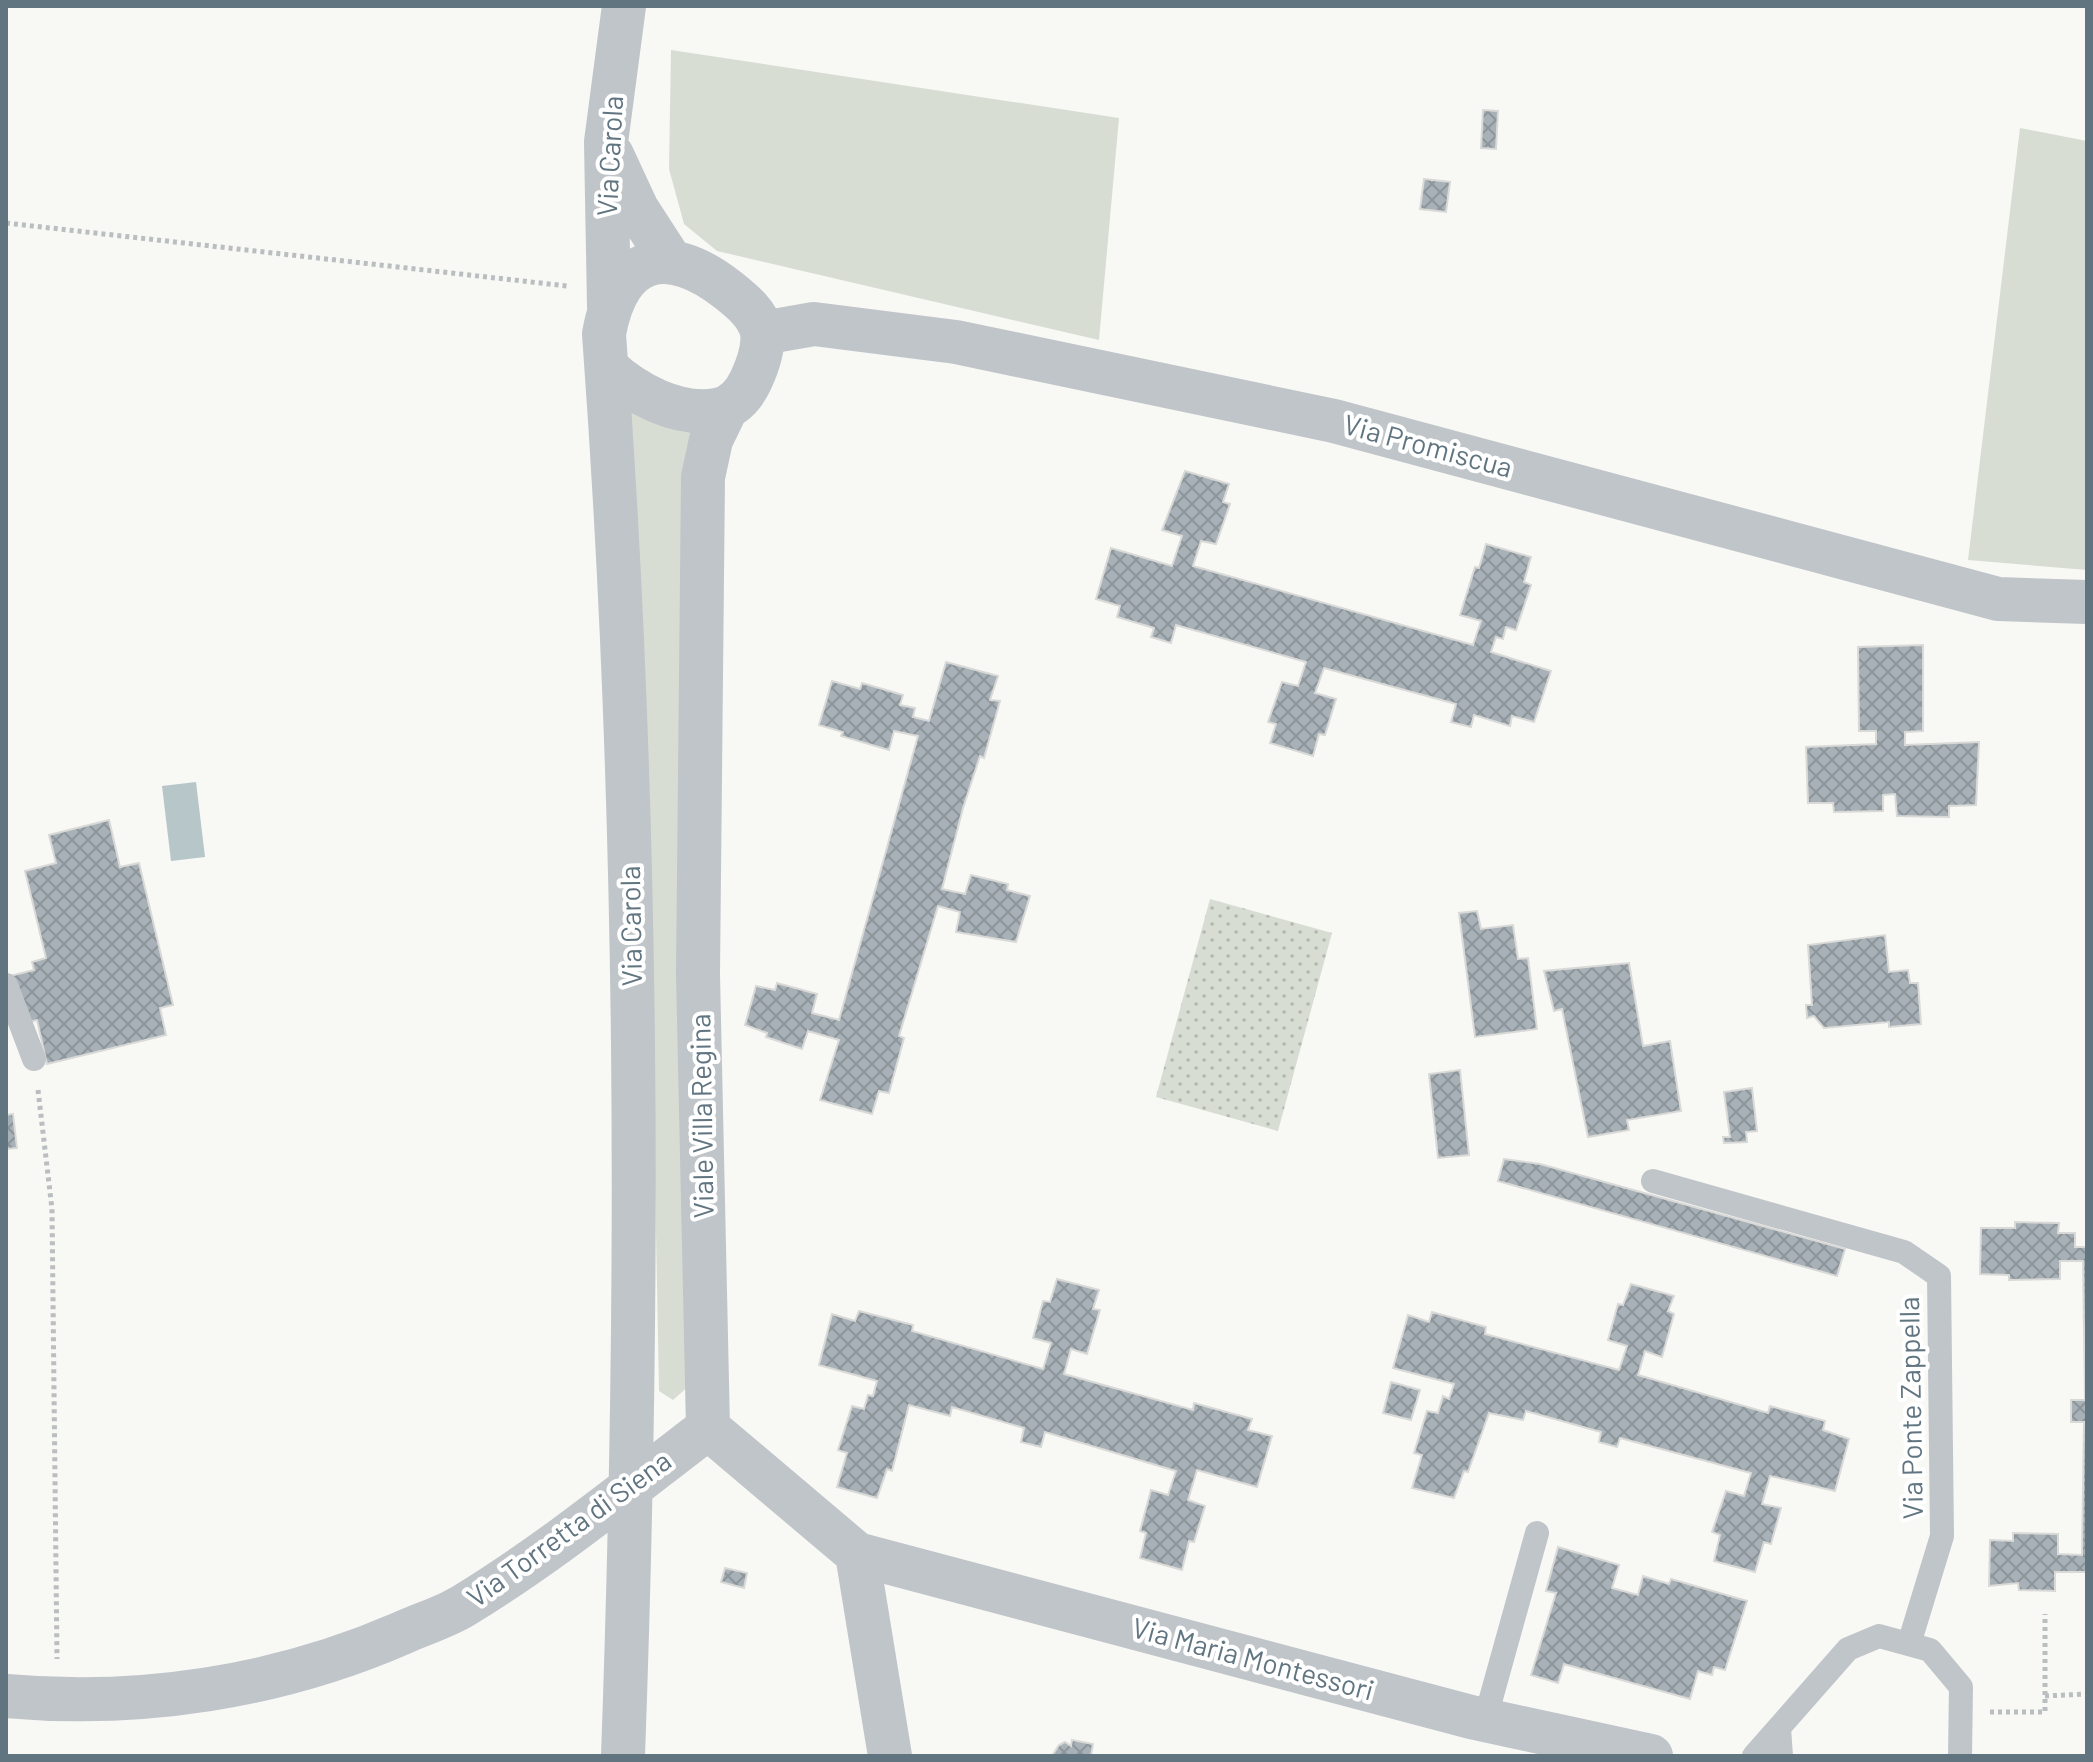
<svg xmlns="http://www.w3.org/2000/svg" width="2093" height="1762" viewBox="0 0 2093 1762" font-family="Barlow,sans-serif">
	<defs>
		<pattern id="park-dots" width="8" height="8" patternUnits="userSpaceOnUse" patternTransform="scale(2)"><rect width="8" height="8" fill="#d8ddd4"/><path d="M2 2h.1M6 6h.1" fill="none" stroke="#b3b8b1" stroke-width="1.8" stroke-linecap="round"/></pattern>
		<pattern id="building-cross-hatch" width="8" height="8" patternUnits="userSpaceOnUse" patternTransform="scale(2)"><rect width="8" height="8" fill="#a7b1b7"/><path d="M0 0l8 8M0 8l8-8" fill="none" stroke="#8b959a"/></pattern>
	</defs>
	<rect width="100%" height="100%" fill="#f8f8f5"/>
	<path fill="#d8ddd4" d="M671,50L1119,118L1099,340L717,251L684,224L669,169Z
		M2020,128L2087,141V570L1968,560Z
		M625,411L700,424L691,1384L673,1400L659,1391L648,811Z"/>
	<path fill="url(#park-dots)" d="M1210,899L1332,933L1278,1131L1156,1097Z"/>
	<path fill="#b7c6c9" d="M196,782L205,857L171,861L162,786Z"/>
	<path fill="url(#building-cross-hatch)" stroke="#d9d9d7" stroke-width="2" d="M1483,110L1498,111L1496,149L1481,148Z
		M1424,179L1450,182L1446,212L1420,209Z
		M1185,471L1229,484L1223,502L1230,504L1216,544L1201,541L1193,566L1473,645L1481,621L1460,615L1475,567L1479,568L1486,544L1531,557L1524,582L1531,585L1516,630L1506,627L1503,639L1496,637L1491,652L1551,671L1534,722L1512,716L1510,726L1474,715L1471,727L1451,722L1456,704L1324,668L1315,693L1336,699L1325,735L1319,734L1313,756L1270,743L1276,724L1268,722L1282,682L1298,686L1306,662L1176,625L1171,643L1151,637L1154,628L1117,617L1120,606L1096,599L1111,548L1172,566L1182,536L1162,530Z
		M1923,645V731L1905,732V745L1979,742L1976,805L1949,806V817L1897,816L1895,794L1883,795V811L1834,812L1833,803H1808L1806,747L1876,744V731H1859L1858,647Z
		M946,662L998,676L990,700L1000,701L984,758L980,756L963,808L942,889L965,894L971,875L1008,884L1007,890L1030,896L1016,942L956,932L960,912L938,906L899,1036L904,1038L889,1093L879,1091L872,1114L820,1100L839,1040L808,1031L802,1049L766,1037L767,1033L745,1025L756,986L775,990L777,983L817,994L812,1013L839,1020L918,736L894,731L889,750L841,736L843,732L819,725L832,681L860,689L862,683L903,695L900,705L915,708L913,717L929,721Z
		M109,820L120,867L139,863L173,1005L160,1008L166,1035L47,1064L37,1020L21,1024L10,976L34,970L32,962L46,958L25,871L56,863L49,835Z
		M1477,911L1481,929L1513,925L1518,959L1528,958L1537,1029L1475,1037L1459,913Z
		M1885,935L1889,972L1908,970L1910,983H1918L1921,1024L1889,1027V1022L1824,1028L1814,1016L1807,1018L1806,1005H1812L1808,945Z
		M1629,963L1643,1046L1670,1041L1681,1111L1627,1120L1629,1130L1588,1137L1562,1009L1554,1011L1544,971Z
		M1460,1070L1469,1155L1438,1158L1429,1074Z
		M1752,1088L1757,1131L1746,1132L1747,1142L1724,1143L1723,1137H1730L1724,1092Z
		M13,1114L17,1148L6,1149V1115Z
		M1504,1159L1540,1164L1845,1249L1837,1276L1498,1181Z
		M2015,1222L2059,1223L2058,1233H2075V1247H2087V1572H2055V1591L2019,1590L2018,1583L1989,1586L1990,1540L2013,1541V1533L2058,1534V1554L2082,1555L2084,1422H2071V1400H2085L2083,1261H2060V1279L2009,1280V1275L1980,1274L1981,1228H2015Z
		M1057,1279L1099,1290L1093,1309L1100,1310L1087,1354L1071,1349L1064,1374L1193,1410L1194,1403L1252,1419L1248,1430L1272,1436L1257,1487L1197,1470L1188,1500L1205,1506L1194,1542L1189,1541L1182,1570L1140,1558L1146,1533L1140,1531L1151,1490L1168,1495L1176,1471L1045,1432L1041,1447L1021,1442L1024,1428L952,1407L950,1416L909,1405L892,1471L887,1469L877,1498L837,1487L847,1453L838,1450L852,1406L864,1409L868,1395L873,1396L877,1381L819,1365L832,1314L855,1321L859,1311L913,1325L912,1331L1043,1369L1051,1343L1033,1338L1043,1301L1050,1302Z
		M1631,1284L1674,1296L1668,1311L1674,1314L1662,1357L1645,1351L1638,1375L1768,1413L1770,1406L1825,1421L1823,1430L1849,1439L1835,1491L1770,1476L1762,1504L1781,1508L1771,1544L1764,1542L1755,1572L1714,1561L1720,1535L1712,1532L1726,1491L1744,1496L1751,1473L1620,1438L1617,1447L1599,1442L1601,1432L1526,1411L1523,1420L1489,1413L1468,1472L1464,1471L1454,1498L1412,1488L1422,1455L1414,1453L1427,1411L1438,1413L1443,1396L1449,1399L1454,1384L1393,1368L1408,1315L1429,1322L1432,1312L1486,1327L1485,1334L1619,1370L1627,1346L1608,1340L1618,1304L1623,1305Z
		M1391,1382L1420,1390L1411,1420L1383,1413Z
		M1558,1547L1619,1565L1612,1588L1638,1595L1643,1576L1669,1584L1671,1579L1747,1601L1725,1670L1714,1667L1712,1675L1698,1671L1690,1699L1564,1664L1558,1683L1531,1675L1556,1593L1546,1591Z
		M725,1568L747,1573L744,1588L721,1582Z
		M1072,1740L1093,1744L1091,1756H1052L1059,1745L1065,1742L1071,1746Z"/>
	<g fill="none" stroke-linecap="round" stroke-linejoin="round">
		<path stroke="#babec0" stroke-width="5" stroke-dasharray="4 4" stroke-linecap="butt" d="M6,223L567,286
			M38,1090L52,1209L57,1659
			M2045,1696L2087,1694
			M1990,1712H2045V1614"/>
		<path stroke="#c0c5c9" stroke-width="24" d="M6,985L34,1059
			M1653,1181L1904,1252L1939,1276L1942,1536L1909,1644
			M1485,1720L1537,1533
			M1779,1728L1781,1756
			M1754,1756L1848,1649L1879,1636L1930,1650L1961,1687L1960,1756"/>
		<path stroke="#c0c5c9" stroke-width="44" d="M612,155L637,209L670,260
			M609,307L606,142L624,6
			M762,333L814,324L956,342L1334,421L1998,599L2087,602
			M607,368C634,393 677,417 717,410C734,407 744,395 751,380C757,367 764,347 762,332C758,314 742,301 728,290C668,243 618,254 604,334C639,807 640,1282 623,1756
			M726,409L711,440L703,477L698,974L708,1428L857,1554L890,1756
			M857,1554L1471,1717L1651,1756
			M6,1696C141,1708 278,1687 402,1633C422,1624 445,1617 463,1606C550,1553 628,1489 708,1428"/>
	</g>
	<g text-anchor="middle" stroke-width="8" stroke-linejoin="round" paint-order="stroke">
		<g font-size="28" fill="#617581" stroke="#fff">
			<text transform="translate(610 156) rotate(-87)" y="10">Via Carola</text>
			<text transform="translate(1428 446) rotate(15)" y="10">Via Promiscua</text>
			<text transform="translate(631 926) rotate(-91)" y="10">Via Carola</text>
			<text transform="translate(702 1116) rotate(-91)" y="10">Viale Villa Regina</text>
			<text transform="translate(1911 1408) rotate(-91)" y="10">Via Ponte Zappella</text>
			<text transform="translate(569 1529) rotate(-36)" y="10">Via Torretta di Siena</text>
			<text transform="translate(1253 1659) rotate(15)" y="10">Via Maria Montessori</text>
		</g>
	</g>
	<rect width="2093" height="1762" fill="none" stroke="#617581" stroke-width="16"/>
</svg>
